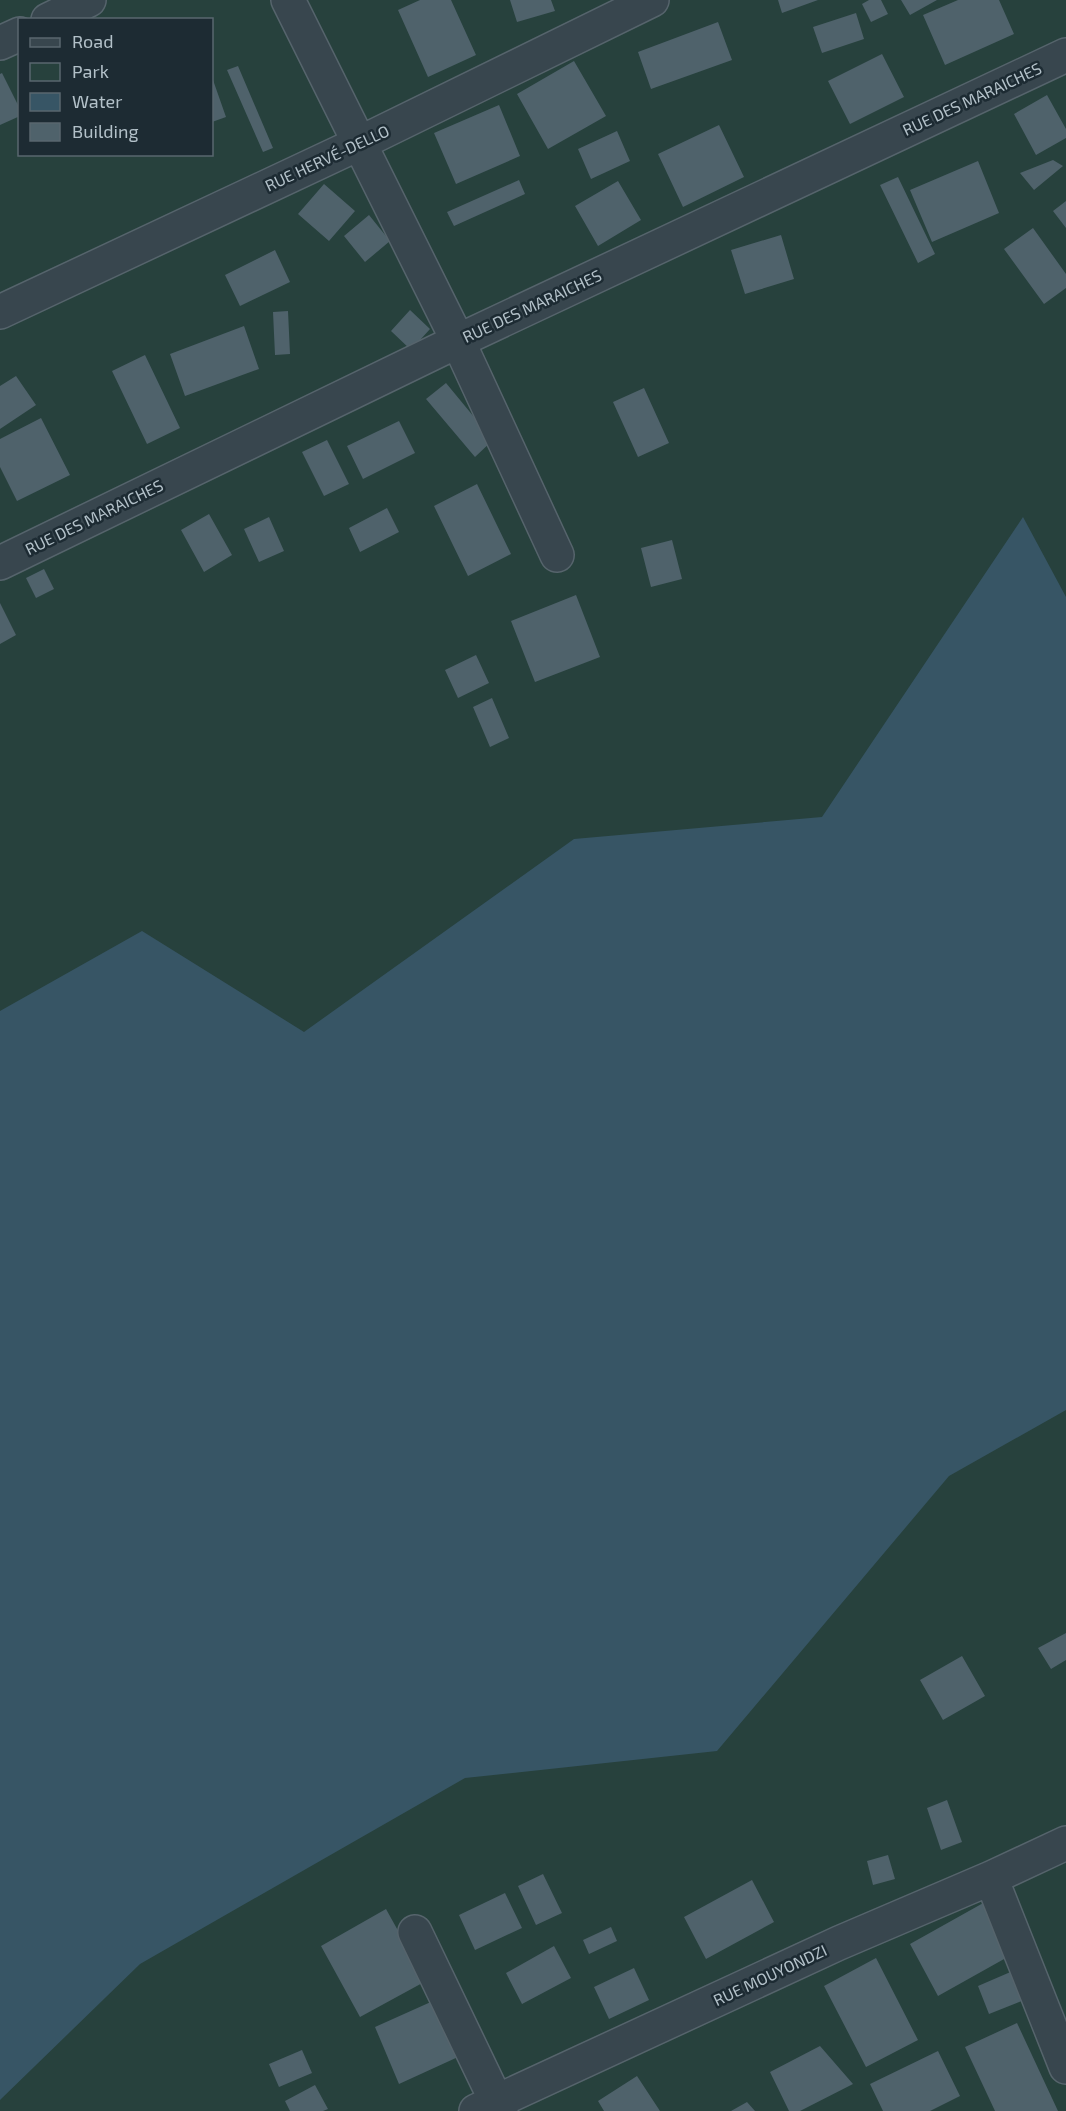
<svg xmlns="http://www.w3.org/2000/svg" width="1066" height="2111" viewBox="0 0 1066 2111" font-family="'Exo 2',sans-serif">
	<rect width="100%" height="100%" fill="#24353e"/>
	<path fill="#27413d" fill-rule="evenodd" d="M0,0H1066V2111H0ZM20,20H212V154H20Z"/>
	<path fill="#375565" d="M1023,517L1066,597V1410L949,1476L717,1751L465,1778L140,1964L0,2100V1011L142,931L304,1032L574,839L822,817Z"/>
	<path fill="#4f626b" d="M420,0H451L476,55L428,77L398,10Z
		M510,0H551L555,11L517,22Z
		M778,0H818L782,13Z
		M869,0H881L888,14L871,22L862,4Z
		M901,0H937L910,15Z
		M958,0H999L1014,34L945,65L923,15Z
		M856,13L864,39L822,53L813,27Z
		M718,22L732,60L651,89L638,52Z
		M882,54L904,97L850,124L828,81Z
		M574,61L606,116L548,149L517,94Z
		M238,66L273,148L263,152L227,70Z
		M2,73L20,109V116L0,125V74Z
		M213,80L226,117L212,122V81Z
		M1047,95L1066,129V138L1036,155L1014,114Z
		M499,105L520,156L456,184L434,133Z
		M719,125L744,177L683,207L658,154Z
		M617,131L630,161L591,179L578,149Z
		M1053,160L1063,166L1034,190L1020,173Z
		M978,161L999,213L932,242L910,190Z
		M898,177L935,254L918,263L880,185Z
		M519,180L525,194L454,226L447,212Z
		M618,181L641,220L598,246L575,206Z
		M324,184L355,211L329,241L298,214Z
		M1066,201V228L1053,211Z
		M369,215L390,241L365,262L344,236Z
		M1033,228L1066,274V288L1044,304L1004,249Z
		M781,235L794,279L745,294L731,250Z
		M275,250L290,282L240,306L225,275Z
		M410,310L430,329L411,350L391,331Z
		M288,311L290,354L275,355L273,312Z
		M244,326L259,369L185,396L170,354Z
		M145,355L180,428L147,444L112,371Z
		M16,376L36,405L0,429V386Z
		M446,383L493,440L475,457L426,399Z
		M644,388L669,443L638,457L613,402Z
		M41,418L70,475L17,501L0,467V439Z
		M399,421L415,453L363,479L347,446Z
		M327,440L349,484L324,496L302,452Z
		M477,484L511,554L468,576L434,506Z
		M387,508L399,532L360,552L349,528Z
		M209,514L232,555L204,572L181,530Z
		M269,517L284,551L259,562L244,529Z
		M672,540L682,579L651,587L641,548Z
		M44,569L54,589L36,598L26,578Z
		M576,595L600,657L535,682L511,621Z
		M0,603L16,635L0,644Z
		M476,655L489,683L458,698L445,670Z
		M492,698L509,738L490,747L473,707Z
		M1066,1633V1660L1051,1669L1038,1648Z
		M962,1656L985,1696L943,1720L920,1680Z
		M947,1800L962,1842L941,1850L927,1808Z
		M888,1855L895,1879L873,1885L867,1861Z
		M543,1874L562,1913L536,1925L518,1886Z
		M752,1880L774,1922L706,1959L684,1917Z
		M505,1893L522,1928L475,1950L459,1915Z
		M985,1902L1013,1954L938,1996L910,1944Z
		M386,1909L426,1981L360,2017L321,1946Z
		M611,1927L617,1941L589,1954L583,1940Z
		M554,1946L571,1978L522,2004L506,1973Z
		M876,1958L918,2040L866,2067L824,1986Z
		M1022,1967L1034,1996L989,2014L978,1986Z
		M634,1968L649,2000L609,2019L594,1987Z
		M433,2001L458,2057L399,2084L375,2027Z
		M1017,2023L1058,2111H995L965,2047Z
		M820,2046L853,2084L800,2111H789L770,2072Z
		M302,2050L312,2073L279,2087L269,2064Z
		M938,2051L960,2096L930,2111H883L870,2084Z
		M637,2076L660,2111H604L598,2101Z
		M315,2085L328,2109L323,2111H290L285,2101Z
		M747,2102L755,2111H731Z"/>
	<g fill="none" stroke-linecap="round" stroke-linejoin="round">
		<defs>
			<path id="minor" d="M288,0L458,341L557,555
				M48,20L89,0
				M0,43L20,34
				M0,312L360,143L652,0
				M0,563L458,341L1066,55
				M991,1878L1066,2067
				M415,1932L501,2111
				M476,2111L839,1943L991,1878L1066,1843"/>
		</defs>
		<use href="#minor" stroke="#56646c" stroke-width="36"/>
		<use href="#minor" stroke="#38464e" stroke-width="33"/>
	</g>
	<g text-anchor="middle" stroke-width="5" stroke-linejoin="round" paint-order="stroke">
		<g font-size="16" fill="#b3c1c9" stroke="#1d2b33">
			<text transform="translate(972 99) rotate(-25)" y="6">RUE DES MARAICHES</text>
			<text transform="translate(327 158) rotate(-25)" y="6">RUE HERVÉ-DELLO</text>
			<text transform="translate(532 306) rotate(-25)" y="6">RUE DES MARAICHES</text>
			<text transform="translate(94 517) rotate(-26)" y="6">RUE DES MARAICHES</text>
			<text transform="translate(770 1975) rotate(-25)" y="6">RUE MOUYONDZI</text>
		</g>
	</g>
	<rect x="18" y="18" width="195" height="138" fill="#1d2b33" stroke="#59676f" stroke-width="1.5"/>
	<rect x="30" y="38" width="30" height="9" fill="#38464e" stroke="#59676f" stroke-width="1.5"/>
	<text x="72" y="48" font-size="18" fill="#b3c1c9">Road</text>
	<rect x="30" y="63" width="30" height="18" fill="#27413d" stroke="#59676f" stroke-width="1.5"/>
	<text x="72" y="78" font-size="18" fill="#b3c1c9">Park</text>
	<rect x="30" y="93" width="30" height="18" fill="#375565" stroke="#59676f" stroke-width="1.5"/>
	<text x="72" y="108" font-size="18" fill="#b3c1c9">Water</text>
	<rect x="30" y="123" width="30" height="18" fill="#4f626b" stroke="#59676f" stroke-width="1.5"/>
	<text x="72" y="138" font-size="18" fill="#b3c1c9">Building</text>
</svg>
